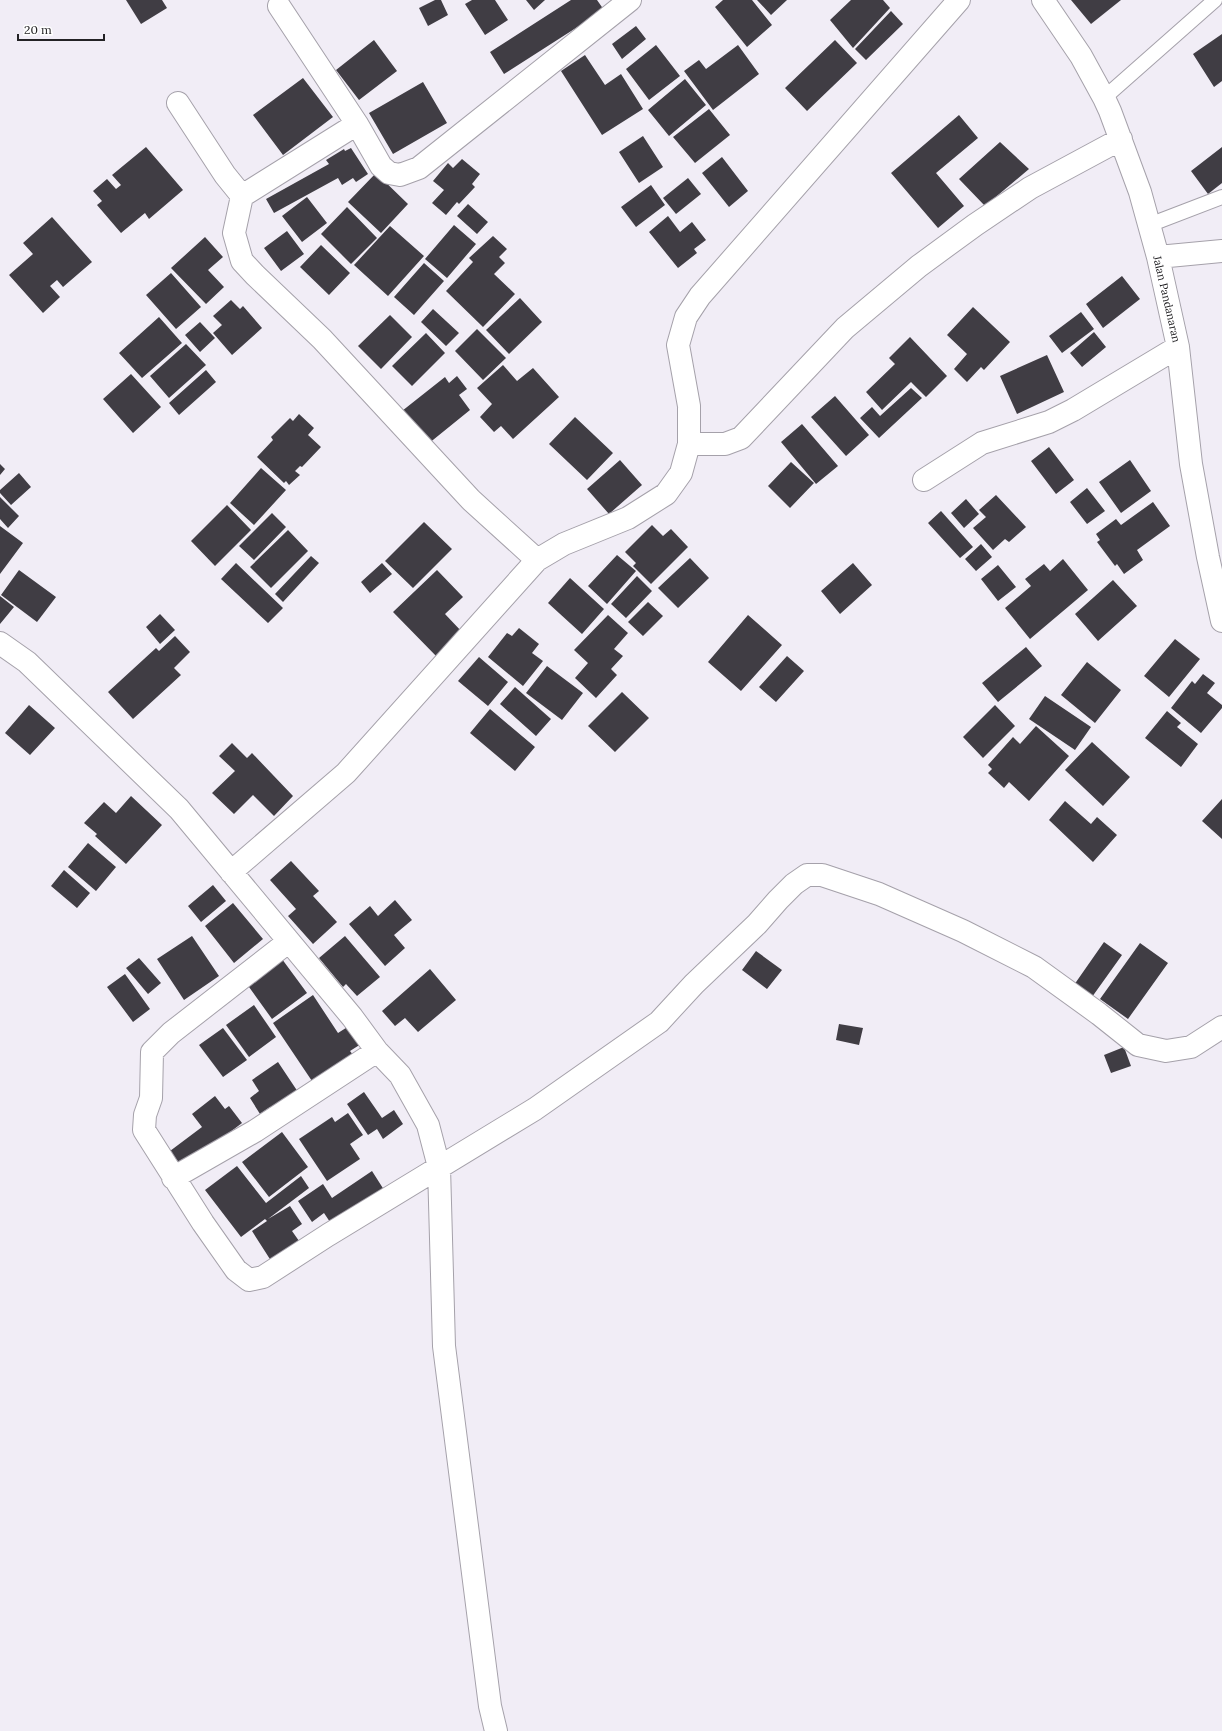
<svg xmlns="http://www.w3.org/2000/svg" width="1222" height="1731" viewBox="0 0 1222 1731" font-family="Lora,serif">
	<rect width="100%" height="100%" fill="#f1edf6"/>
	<path fill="#403d44" d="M126,0H162L167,8L141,24Z
		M435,0H441L448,15L428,26L419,8Z
		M472,0H495L508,20L485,35L465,4Z
		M526,0H545L534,10Z
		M571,0H597L604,10L504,74L490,52Z
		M723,0H752L772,25L747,47L715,7Z
		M757,0H787L771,15Z
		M851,0H883L890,8L853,48L830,20Z
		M1071,0H1121L1091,24Z
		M891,11L903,24L866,60L855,49Z
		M636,26L646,39L622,59L612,44Z
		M1222,34V81L1214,87L1193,54Z
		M374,40L397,71L359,100L336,70Z
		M835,40L857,63L807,111L785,88Z
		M656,45L680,76L649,100L626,69Z
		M738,45L759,74L713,110L684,71L699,60L706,69Z
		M585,55L605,85L621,74L643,109L602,135L561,71Z
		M303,78L333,117L283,155L253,115Z
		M685,79L706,105L669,136L648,110Z
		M423,82L447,123L393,154L369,113Z
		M709,109L730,135L695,163L673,137Z
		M959,115L978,138L936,173L964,206L938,228L891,173Z
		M643,136L663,167L639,183L619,152Z
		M1000,142L1029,169L985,206L959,179Z
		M146,147L183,190L149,219L145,213L121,233L97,205L102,201L93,191L107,179L116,189L121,185L112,175Z
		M1222,147V183L1208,194L1191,171Z
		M351,148L368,174L356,182L353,178L342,185L338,178L274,213L266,199L329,164L326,160L344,149L345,151Z
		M722,157L748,191L729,207L702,173Z
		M462,159L480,174L472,184L475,187L459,204L457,202L446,215L432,203L444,190L433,181L448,163L453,168Z
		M376,173L408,204L381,233L348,202Z
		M688,178L701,194L676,214L663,198Z
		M651,185L665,205L636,227L621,207Z
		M307,197L327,223L302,242L282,216Z
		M468,204L488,222L477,234L457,216Z
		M347,207L377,238L351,264L321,234Z
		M668,216L680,232L692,222L706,240L694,249L697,253L678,268L649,232Z
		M52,217L92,262L63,287L57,280L50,286L60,297L43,313L9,275L33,254L23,243Z
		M454,225L476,244L447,278L425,259Z
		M390,226L424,256L388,296L354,265Z
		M287,231L304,254L281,271L264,248Z
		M493,236L507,249L499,257L505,263L494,274L515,294L483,327L446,291L473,262L469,258Z
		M205,237L223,257L208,270L224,287L206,304L171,268Z
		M321,245L350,273L329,295L300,267Z
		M424,263L444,281L414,315L394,297Z
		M171,273L201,307L176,329L146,295Z
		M1122,276L1140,299L1103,328L1086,304Z
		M520,298L542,322L509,354L486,330Z
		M231,300L240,309L243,306L262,328L232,355L213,333L222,325L213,316Z
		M973,307L1010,342L984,370L981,367L967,382L954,369L967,354L947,335Z
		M433,309L459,333L446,346L421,322Z
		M1081,312L1094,329L1062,353L1049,336Z
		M390,315L412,337L381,369L358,346Z
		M159,317L182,343L142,378L119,353Z
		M200,322L215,338L200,352L185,335Z
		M477,329L506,358L483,380L455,351Z
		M1094,332L1106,347L1082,367L1070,353Z
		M426,333L445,353L412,386L392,366Z
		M910,337L947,376L926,397L911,382L882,410L866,392L895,364L889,358Z
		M186,344L206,365L169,398L150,376Z
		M1047,355L1064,392L1017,414L1000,376Z
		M503,365L517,381L533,368L559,397L513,439L501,426L494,432L480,417L492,404L477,388Z
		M206,370L216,382L179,415L169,403Z
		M131,374L161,407L133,433L103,399Z
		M457,376L467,389L459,395L470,410L428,444L402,411L445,377L449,383Z
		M911,388L922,398L879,438L860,418L872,407L880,416Z
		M835,396L869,435L846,456L811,417Z
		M299,414L314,428L308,435L321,447L302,467L300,466L295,471L300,475L289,485L286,481L284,483L257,457L273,440L271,437L290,418L293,421Z
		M575,417L613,453L587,480L549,444Z
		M802,424L838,466L816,484L781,442Z
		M1049,447L1074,480L1056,494L1031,461Z
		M620,460L642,485L609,514L587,489Z
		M1130,460L1151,491L1121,513L1099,482Z
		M791,462L814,483L790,508L768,486Z
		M0,464L5,469L0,475Z
		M261,468L286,490L254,525L230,503Z
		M19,473L31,487L11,505L0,493V490Z
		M1087,488L1105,511L1087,524L1070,502Z
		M996,495L1026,527L1009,542L1005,539L993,550L973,528L986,517L979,510Z
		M0,497L19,516L8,528L0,519Z
		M966,499L979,514L964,528L951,513Z
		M1153,502L1170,526L1137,550L1143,560L1124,574L1117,564L1115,566L1097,542L1100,540L1096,534L1116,519L1121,525Z
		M227,505L251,530L215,566L191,541Z
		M941,511L973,547L960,558L928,523Z
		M272,513L286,527L254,560L239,546Z
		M424,522L452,549L413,588L385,561Z
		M652,525L663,536L671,529L688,547L651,584L633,566L636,563L625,552Z
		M0,526L23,543L0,574Z
		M288,530L308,551L271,588L250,567Z
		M981,544L992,557L976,571L965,559Z
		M617,555L636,571L607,604L588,586Z
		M311,556L319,563L283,602L275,594Z
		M690,558L709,578L678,608L658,588Z
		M1063,559L1088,590L1030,639L1005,608L1031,586L1025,579L1044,564L1050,571Z
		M236,563L283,608L268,623L221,579Z
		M382,563L392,574L370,593L361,582Z
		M853,563L872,585L840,614L821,591Z
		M998,565L1016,587L998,601L981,579Z
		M19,570L56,597L37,622L1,595Z
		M437,570L463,597L445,614L463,633L438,658L393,612Z
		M637,576L652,591L626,618L611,604Z
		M570,578L604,609L582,634L548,603Z
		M1113,580L1137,606L1098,641L1075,614Z
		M0,596L14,607L0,624Z
		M648,602L663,616L643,636L628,622Z
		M160,614L175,630L160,644L146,627Z
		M608,615L628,633L614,649L623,656L611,669L617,675L596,698L575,678L588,663L574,650Z
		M748,615L782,645L741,691L708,662Z
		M519,628L539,644L532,653L543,661L523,686L488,657L507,633L512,636Z
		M175,636L190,652L174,668L181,675L133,719L108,692L156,648L159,651Z
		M1175,639L1200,659L1169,697L1144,676Z
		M1026,647L1042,666L998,702L982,683Z
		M787,656L804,671L776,702L759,687Z
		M479,657L508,682L488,706L458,681Z
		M1087,662L1121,690L1095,723L1061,695Z
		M547,666L583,693L562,720L526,693Z
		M1203,674L1215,683L1207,693L1222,705V708L1201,733L1171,708L1192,681L1195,684Z
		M515,687L551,719L536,736L500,704Z
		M622,692L649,718L615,752L588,726Z
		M1045,696L1091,727L1075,750L1029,719Z
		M29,705L55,728L30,755L5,733Z
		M995,705L1015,726L983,758L963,737Z
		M490,709L535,747L515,771L470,733Z
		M1167,711L1181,723L1177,727L1198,744L1181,767L1145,738Z
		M1036,726L1069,756L1029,801L1009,782L1004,788L988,773L992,769L988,765L1013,737L1020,744Z
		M1092,742L1130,777L1103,806L1065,770Z
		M232,743L247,758L252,753L293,796L274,816L253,795L234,814L212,793L235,771L219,756Z
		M131,796L162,825L126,864L95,836L97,834L84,823L104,802L116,813Z
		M1222,799V839L1202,821Z
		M1065,801L1091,824L1097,817L1117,835L1093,862L1049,820Z
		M88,843L116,867L96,891L68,867Z
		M291,861L319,891L313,896L337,922L313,944L288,916L296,909L270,880Z
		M64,870L90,893L77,908L51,886Z
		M213,885L226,901L201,922L188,906Z
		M395,900L412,920L394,935L405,948L385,966L349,924L370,906L378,916Z
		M233,903L263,939L234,963L205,926Z
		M192,936L219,976L184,1000L157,959Z
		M345,936L380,977L357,996L346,984L343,987L319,958Z
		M1104,942L1122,955L1092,997L1074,985Z
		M1140,943L1168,963L1128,1019L1100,999Z
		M756,951L782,970L767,989L742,970Z
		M279,955L307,993L272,1019L244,980Z
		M139,958L161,983L148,994L126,968Z
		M430,969L456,1000L418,1032L405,1018L395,1026L382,1011Z
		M125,974L150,1009L133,1022L107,987Z
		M313,995L338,1033L349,1026L361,1044L350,1051L356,1059L316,1087L273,1023Z
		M254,1005L276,1037L249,1057L226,1025Z
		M839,1024L863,1028L859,1045L836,1040Z
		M223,1028L247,1060L223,1077L199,1045Z
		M1124,1047L1131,1066L1111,1073L1104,1055Z
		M278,1062L300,1095L274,1113L270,1107L260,1114L250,1098L259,1091L252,1080Z
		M364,1092L382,1118L394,1110L403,1124L383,1139L377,1129L368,1135L347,1104Z
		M215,1096L225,1109L229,1106L242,1123L183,1168L170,1151L202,1127L192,1114Z
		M348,1113L363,1135L350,1144L360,1159L327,1181L299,1139L332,1117L335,1122Z
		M282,1132L308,1167L269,1197L242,1162Z
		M237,1166L266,1203L301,1176L309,1188L268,1219L290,1206L302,1224L292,1231L304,1248L275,1267L252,1231L267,1221L265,1219L241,1237L205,1190Z
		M372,1171L386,1193L334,1228L324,1213L312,1222L298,1201L323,1184L332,1198Z"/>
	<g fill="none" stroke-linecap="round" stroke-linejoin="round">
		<defs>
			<path id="lane" d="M1104,98L1215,0
				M1149,225L1222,197"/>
			<path id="street" d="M1043,0L1081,56L1104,98L1110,111L1140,192L1158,257L1178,347L1191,464L1208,557L1222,621
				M279,6L357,124L381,166L389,173L400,175L419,168L630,0
				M178,103L225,175L242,196L234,233L242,261L255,275L322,339L471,500L537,560L564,544L628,518L666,494L681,473L689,444V406L678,345L686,317L700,296L959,0
				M242,196L357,124
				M1158,257L1222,251
				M689,444H725L741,438L845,328L919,266L975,225L1030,188L1121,139
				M924,480L982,443L1049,422L1073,410L1178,347
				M0,643L27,662L179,809L352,1017L377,1051L400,1075L428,1125L439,1167L444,1346L490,1706L496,1731
				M231,872L346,773L537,560
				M288,942L171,1033L152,1052L151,1098L145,1115L144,1130L203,1223L236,1270L249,1280L263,1277L328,1235L535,1109L659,1022L694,984L757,924L778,900L794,884L807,875H822L879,894L963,931L1034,967L1099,1014L1138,1045L1166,1051L1191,1047L1222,1027
				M173,1178L255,1131L377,1051"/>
		</defs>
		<use href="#lane" stroke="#a5a1aa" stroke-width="16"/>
		<use href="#street" stroke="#a5a1aa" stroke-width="24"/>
		<use href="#lane" stroke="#fff" stroke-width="14"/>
		<use href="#street" stroke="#fff" stroke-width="22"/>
	</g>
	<g text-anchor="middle" stroke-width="4" stroke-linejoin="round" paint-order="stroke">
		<g font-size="11" fill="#232225" stroke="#fff">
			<text transform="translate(1167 299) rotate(77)" y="4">Jalan Pandanaran</text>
		</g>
	</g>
	<path d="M18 34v6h86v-6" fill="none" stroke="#232225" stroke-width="2"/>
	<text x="24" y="34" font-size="12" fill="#232225" stroke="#ffffff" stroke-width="3" paint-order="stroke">20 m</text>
</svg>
